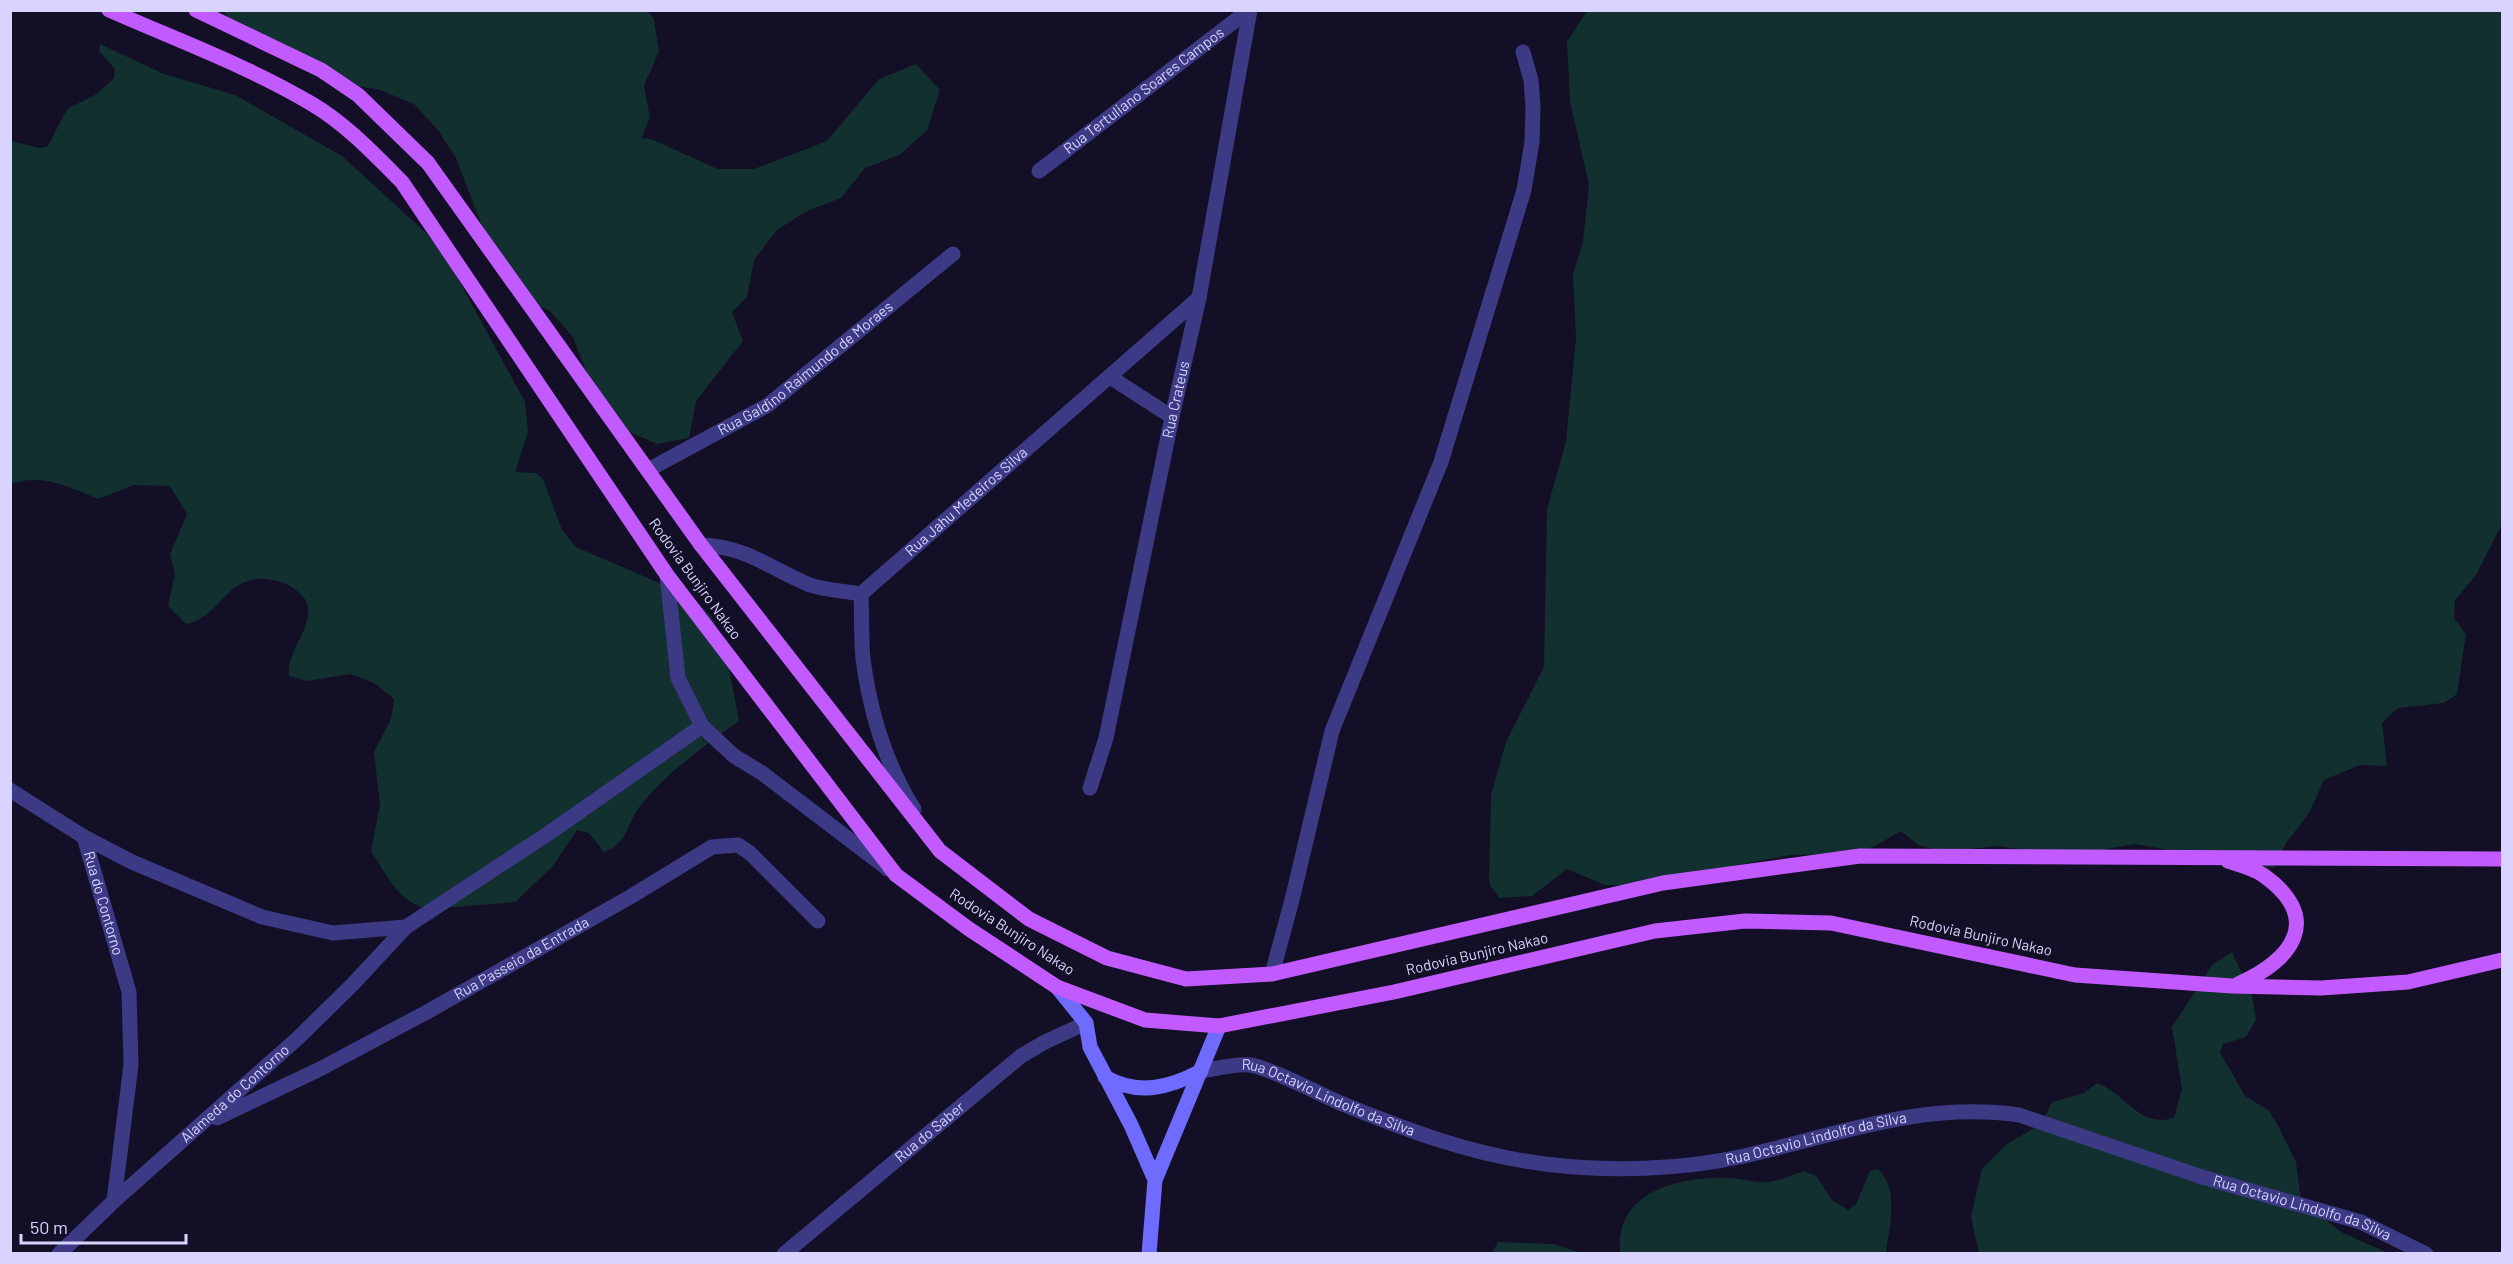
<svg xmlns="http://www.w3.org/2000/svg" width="2513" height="1264" viewBox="0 0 2513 1264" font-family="Barlow,sans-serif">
	<rect width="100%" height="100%" fill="#130f26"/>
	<path fill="#12302f" d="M222,11H648L654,19L659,52L644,85L650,118L641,138L651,139L718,169H754L827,141L879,79L916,64L940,90L927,130L901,154L865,168L841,198L805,212L777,230L754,260L747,297L732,312L743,341L696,401L689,438L657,444L623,429L587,373L573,337L550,311L516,296L498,268L456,158L438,130L414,104L380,90L343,83L237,26Z
		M1587,11H2502V524L2476,575L2455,600L2454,618L2466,634L2457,694L2444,703L2398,708L2382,723L2387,766L2360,765L2324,780L2309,813L2286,843L2274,868L2134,844L2067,856L1997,846L1944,852L1918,845L1901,831L1873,847L1843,854L1789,855L1638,885H1605L1567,869L1532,896L1499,898L1490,885L1489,878L1491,795L1506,742L1544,667L1547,509L1566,442L1576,338L1573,274L1583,242L1589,185L1570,101L1567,42Z
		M100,44L164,74L235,95L342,156L426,233L451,266L525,402L528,432L515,472L536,473L543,479L562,530L576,547L692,597L711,616L724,641L739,721C704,746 667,772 640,806C626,825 628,843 604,852L589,833L577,830L552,867L515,902L429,909C399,904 387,875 371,851L380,805L374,752L391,719L394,699L374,683L351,674L307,681L289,676C286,653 308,635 308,611C308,599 302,595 293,588C286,583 281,582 272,580C226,571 222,618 186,624L168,606L175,573L170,554L187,514L170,486L134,485L98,499C70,487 41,473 11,484V141L40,148L48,146L67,109L97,94L114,78L115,69L99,51Z
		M2232,952L2252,995L2256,1020L2246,1037L2223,1044L2220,1052L2245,1096L2268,1110L2276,1122L2296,1162L2301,1200L2341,1232L2388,1253H1979L1971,1217L1982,1169L2007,1144L2041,1124L2052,1102L2084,1093L2097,1083C2127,1094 2138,1128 2174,1118L2182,1089L2172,1027L2213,964Z
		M1878,1169C1900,1189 1889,1227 1886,1253H1620C1615,1190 1680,1176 1732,1178C1744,1179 1757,1183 1769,1182C1780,1181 1793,1174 1804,1171L1816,1176L1832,1200L1848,1210L1856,1204L1870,1171Z
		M1498,1242L1554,1244L1581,1253H1492Z"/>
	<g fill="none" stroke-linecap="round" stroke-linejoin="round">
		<g stroke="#3d3a85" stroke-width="15">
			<path id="s1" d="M1039,171L1249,10"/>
			<path d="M1110,377L1172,417"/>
			<path id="s2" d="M648,470L768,405L953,254"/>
			<path d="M701,545C749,547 768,568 810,585C825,590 845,591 861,594"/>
			<path d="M667,575L678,678L702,726L734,756L762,773L888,869"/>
			<path id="s3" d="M861,594L1199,298"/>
			<path d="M861,594C862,615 861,638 863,659C870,711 886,765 914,809"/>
			<path id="s4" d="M1090,788L1106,738L1172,417L1199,298L1250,10"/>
			<path d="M10,790L84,837L132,862L262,917L333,933L406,927"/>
			<path id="s5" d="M84,837L129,992L131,1065L114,1201"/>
			<path d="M1272,974L1292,900L1332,731L1441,462L1524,190L1532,142L1533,108L1531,80L1523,52"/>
			<path id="s6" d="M1201,1071C1216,1069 1235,1063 1250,1065C1271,1068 1317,1093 1338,1102C1406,1130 1472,1155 1545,1164C1609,1172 1681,1170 1744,1156C1837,1135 1922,1101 2019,1115L2202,1177L2361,1222L2426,1254"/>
			<path id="s7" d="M217,1118L320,1069L427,1012L630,897L712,847L738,845L750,853L818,921"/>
			<path id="s8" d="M59,1254L114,1201L298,1038L353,984L406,927L549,833L702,726"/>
			<path id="s9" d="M784,1254L1021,1056L1045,1042L1086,1023"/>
		</g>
		<path stroke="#6f6bff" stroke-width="15" d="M1057,987L1086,1023L1090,1047L1131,1125L1155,1180
			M1105,1077C1138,1096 1169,1088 1201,1071
			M1149,1254L1155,1180L1219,1026"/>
		<path stroke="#c25bff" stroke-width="15" d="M109,10C177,40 248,66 312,104C346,124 375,155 402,182L667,575L896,875L969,929L1057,987L1145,1020L1219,1026L1394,992L1655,931L1745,921L1831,923L2075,975L2232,986L2321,988L2408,982L2502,960
			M196,10L321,70L358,95L428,163L701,545L940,851L1029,919L1107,958L1186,979L1272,974L1663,883L1860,856L2502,859
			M2228,861C2239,865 2253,868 2263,875C2324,918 2293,960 2238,984"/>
	</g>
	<g text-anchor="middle" stroke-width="4.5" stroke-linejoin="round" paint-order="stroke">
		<g font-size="15" fill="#d9d4ff" stroke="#130f26">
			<text dy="5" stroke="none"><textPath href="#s1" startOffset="132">Rua Tertuliano Soares Campos</textPath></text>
			<text dy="5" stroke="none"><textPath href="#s2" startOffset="188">Rua Galdino Raimundo de Moraes</textPath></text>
			<text dy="5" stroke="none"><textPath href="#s4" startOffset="398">Rua Crateus</textPath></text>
			<text dy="5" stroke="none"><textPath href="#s3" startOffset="140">Rua Jahu Medeiros Silva</textPath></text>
			<text transform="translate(695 579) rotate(54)" y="5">Rodovia Bunjiro Nakao</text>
			<text dy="5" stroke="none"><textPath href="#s5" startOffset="69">Rua do Contorno</textPath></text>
			<text transform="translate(1012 932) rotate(33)" y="5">Rodovia Bunjiro Nakao</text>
			<text transform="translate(1981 936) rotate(12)" y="5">Rodovia Bunjiro Nakao</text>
			<text transform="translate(1477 954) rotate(-13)" y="5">Rodovia Bunjiro Nakao</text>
			<text dy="5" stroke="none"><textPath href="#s7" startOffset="344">Rua Passeio da Entrada</textPath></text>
			<text dy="5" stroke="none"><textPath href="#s8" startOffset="238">Alameda do Contorno</textPath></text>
			<text dy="5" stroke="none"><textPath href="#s6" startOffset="134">Rua Octavio Lindolfo da Silva</textPath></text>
			<text dy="5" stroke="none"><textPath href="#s9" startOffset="190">Rua do Saber</textPath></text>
			<text dy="5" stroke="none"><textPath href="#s6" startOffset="636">Rua Octavio Lindolfo da Silva</textPath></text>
			<text dy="5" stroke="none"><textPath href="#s6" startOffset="1140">Rua Octavio Lindolfo da Silva</textPath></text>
		</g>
	</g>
	<rect width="2513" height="1264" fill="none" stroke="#d9d4ff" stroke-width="24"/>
	<path d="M21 1234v9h165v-9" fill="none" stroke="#d9d4ff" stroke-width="3"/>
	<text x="30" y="1234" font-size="18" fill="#d9d4ff" stroke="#130f26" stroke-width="4.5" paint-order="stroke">50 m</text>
</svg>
